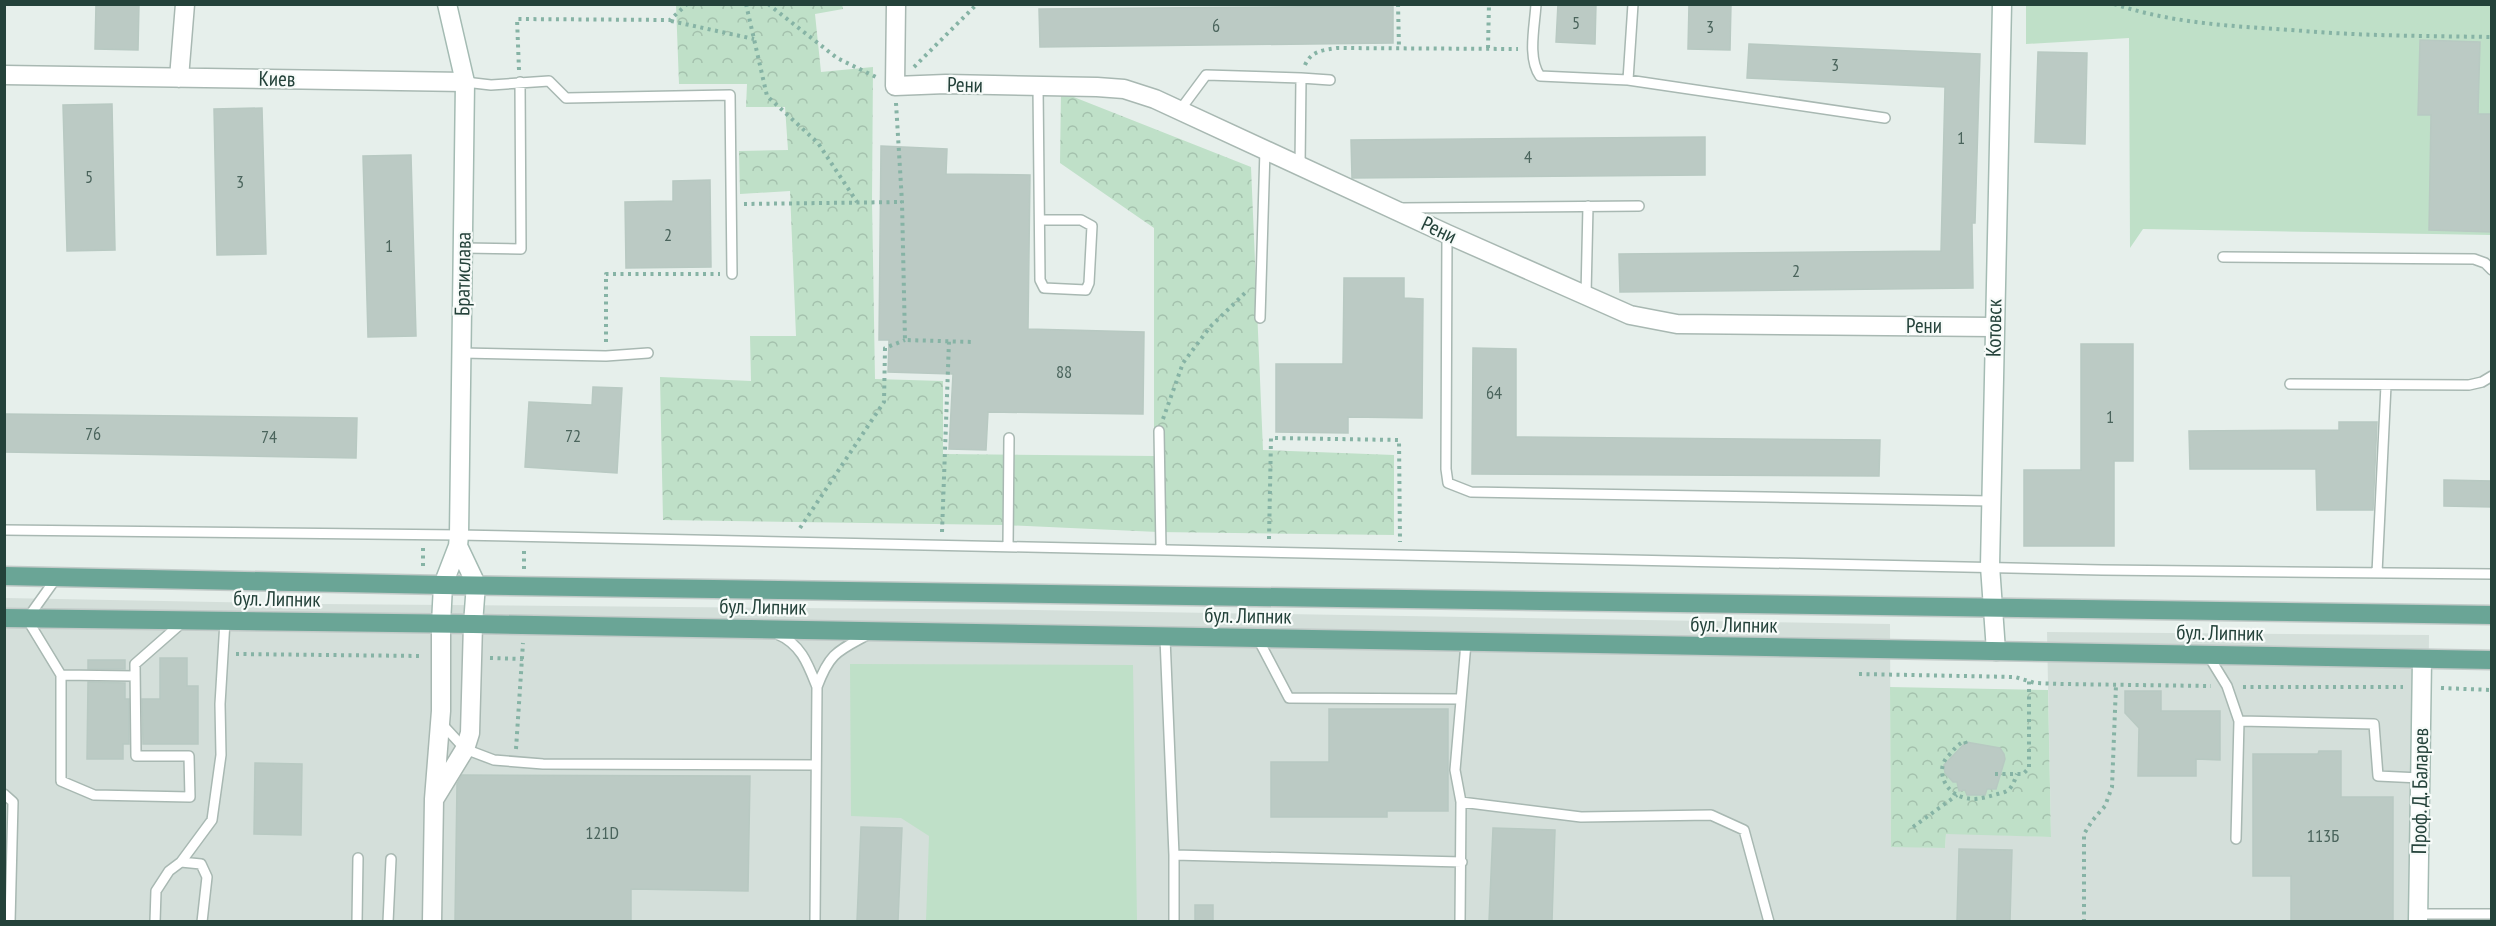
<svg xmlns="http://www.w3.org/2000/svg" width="2496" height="926" viewBox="0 0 2496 926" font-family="'PT Sans Narrow',sans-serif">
	<defs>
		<pattern id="park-crowns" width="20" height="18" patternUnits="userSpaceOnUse" patternTransform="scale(1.5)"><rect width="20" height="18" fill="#bfe0c8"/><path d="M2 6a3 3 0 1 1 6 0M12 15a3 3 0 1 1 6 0" fill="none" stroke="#a4c1ad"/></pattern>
	</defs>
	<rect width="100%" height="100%" fill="#e6efeb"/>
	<path fill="#d4dfda" d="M5,598L321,604L1035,610L1890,624L1891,846L1945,848L1946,833L2051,837L2047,632L2429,635L2426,921L5,922Z"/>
	<path fill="#bfe0c8" d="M2026,5H2491V235L2143,229L2130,248L2129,38L2026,44Z
		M850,664L1133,665L1137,921H926L929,836L901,818L851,816Z"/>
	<path fill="url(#park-crowns)" d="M676,5H842L843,9L815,14L821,72L873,67L872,201L875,379L943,381V454L1154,456V228L1060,163L1061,92L1251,167L1263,450L1394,455V535L1158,532L1003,525L663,520L660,377L751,381L750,336H796L790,191L740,194L739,151L788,150L785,107H746L747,84H679Z
		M1890,687L2048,690L2051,837L1946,834L1945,848L1891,847Z"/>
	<path fill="#bbcac4" stroke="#b8c9c2" stroke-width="1.5" d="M96,4H139L138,50L95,49Z
		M1558,4H1596L1595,44L1556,42Z
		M1689,4H1731L1730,50L1688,49Z
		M1393,6V43L1040,47L1039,9Z
		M2420,40L2480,42L2478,114H2492V232L2429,230L2431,115H2418Z
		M1749,44L1980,54L1975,223H1972L1973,288L1620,292L1619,254L1941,251L1945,87L1747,78Z
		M2038,52L2087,53L2085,144L2035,142Z
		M112,104L115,250L67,251L63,105Z
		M262,108L266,254L217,255L214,109Z
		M1705,137V175L1352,178L1351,140Z
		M881,146L947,149L946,174L1030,175L1028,329L1144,332L1143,414L988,412L986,450L949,449L953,374L888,372L889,340H879Z
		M411,155L416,336L368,337L363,156Z
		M710,180L711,267L626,268L625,202L673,201V181Z
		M1344,278H1404V298L1423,299L1422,418L1348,417V433L1276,432V364H1343Z
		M2081,344H2133V461H2114V546H2024V470H2081Z
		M1473,348L1516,349V437L1880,440L1879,476L1472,474Z
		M593,387L622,388L617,473L525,467L529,402L592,405Z
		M4,414L357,418L356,458L4,452Z
		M2339,422H2377L2373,510H2317L2316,469H2190L2189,431L2339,430Z
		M2444,480L2492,481V507L2444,506Z
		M160,658H187V686H198V744H143L142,699H160Z
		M88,660H125V669H88Z
		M88,682L125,683V699H129V744H123V759H87Z
		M2125,691H2161V711H2220V760L2196,759V776H2138L2139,728L2125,713Z
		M1329,709H1448V811H1387V817H1271V762H1329Z
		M1966,742L2000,748L2004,754L2005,759L1996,789H1987L1985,795H1967L1965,790L1959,791L1957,782H1953L1945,773L1944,765Z
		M2319,751H2341V797H2393V921H2291V876H2253V754H2318Z
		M255,763L302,764L301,835L254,834Z
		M462,775L750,776L748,891L631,889V921H455L457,784Z
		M861,827L902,828L898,921H857Z
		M1493,828L1555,830L1552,921H1489Z
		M1959,849L2012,850L2010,921H1957Z
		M1195,905H1213V921H1195Z"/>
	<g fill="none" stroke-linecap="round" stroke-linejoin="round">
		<defs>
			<path id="lane" d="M1536,4C1535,25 1527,58 1540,76L1628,80
				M1633,4L1628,80L1885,118
				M1301,78L1330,80
				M465,82L491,85L549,81L566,98L730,95L732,274
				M1038,87L1040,280L1044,288L1086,290L1089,283L1092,226L1081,220H1040
				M1180,110L1206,75L1301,78L1300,166
				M1401,208L1639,206
				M1447,234L1446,469L1448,483L1471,492L1991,501
				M464,248L521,249L520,82
				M2223,257L2474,259L2485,263L2492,270
				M1586,295L1588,206
				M1260,318L1265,150
				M462,353L606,356L648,353
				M2290,384L2469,385L2482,382L2492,376
				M1159,431L1161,549
				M4,530L459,535L2102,570L2492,574
				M1008,546L1009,438
				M2377,573L2386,385
				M57,577L27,619L61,675V781L94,795L190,797L189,756H136L135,664L184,621
				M777,634C801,644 808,664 817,687
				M1165,638L1174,855V922
				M1258,639L1289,698L1461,699
				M2208,655L2227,686L2239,721L2374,724L2378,776L2420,778
				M61,675L135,676
				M442,724L465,749L494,760L543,764L816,765
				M4,794L13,802L10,922
				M1461,802L1581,817L1711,815L1744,830L1769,922
				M2236,839L2239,721
				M1174,855L1462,862
				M181,862L201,864L207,877L202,922
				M2418,914H2492
				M155,922L156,891L169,871L181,862L212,820L221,755L220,704L225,621
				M357,922L358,858
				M388,922L391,859
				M815,922L817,687C830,652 838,651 869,634
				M1460,922L1461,802L1455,770L1466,643"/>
			<path id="street" d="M896,4L895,86L946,84L1097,87L1124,89L1155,99L1447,234L1630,315L1677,324L1994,327
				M4,75L465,82
				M179,78L185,4
				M435,798L465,749L470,733L473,624
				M432,922L434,799L441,711V624"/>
			<path id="secondary" d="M458,546L476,584L473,624
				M441,624L443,585L458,546L459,535L465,82L447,4
				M1996,651L1990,566L2002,4
				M2418,922L2422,660"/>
			<path id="primary" d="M4,576L443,585L2492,615
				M4,618L473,624L2492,660"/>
		</defs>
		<use href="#lane" stroke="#a8b8b2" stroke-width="12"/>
		<use href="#street" stroke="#a8b8b2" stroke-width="21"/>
		<use href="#secondary" stroke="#a4bbb3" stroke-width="21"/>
		<use href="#primary" stroke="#c2cac8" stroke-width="21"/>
		<path stroke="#86b3a5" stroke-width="4" stroke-dasharray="3 4.5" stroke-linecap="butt" d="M746,4L767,96L818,143L857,202
			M768,4L837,58L876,77
			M1398,4L1399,48
			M2114,4C2178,25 2238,26 2304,31C2366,36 2429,36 2492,37
			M671,21L754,39
			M1488,48L1489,4
			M1305,65C1311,51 1323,50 1337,48L1518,49
			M914,67L977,4
			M519,70L517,19L670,20L687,4
			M896,103L902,202L905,340L973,342
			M744,204L902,202
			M606,342V274H720
			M1163,419L1183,363L1210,327L1246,292
			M800,528L884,402L885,348L905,340
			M942,532L949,341
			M1269,539L1271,438L1399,440L1400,542
			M423,548V567
			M524,569V549
			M236,654L421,656
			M490,658L523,659
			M1859,674L2015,677L2035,683L2062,684L2211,686
			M2243,687H2403
			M2441,688L2492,690
			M1966,744L1965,741C1956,745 1954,750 1948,756C1935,770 1945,792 1962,797C1974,801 1983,798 1994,795C2000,793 2007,793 2011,787C2014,784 2015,778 2017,774
			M516,749L523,643
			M1995,774H2023L2029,768V681
			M1913,827L1957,795
			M2084,922V834L2092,821L2105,806L2112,787L2116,685"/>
		<use href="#lane" stroke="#fff" stroke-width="9"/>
		<use href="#street" stroke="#fff" stroke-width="18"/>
		<use href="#secondary" stroke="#fff" stroke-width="18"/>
		<use href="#primary" stroke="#6aa596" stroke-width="18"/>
	</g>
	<g text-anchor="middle" stroke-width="4.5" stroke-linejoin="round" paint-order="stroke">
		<g font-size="18" fill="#4a645c">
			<text x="1576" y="29">5</text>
			<text x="1216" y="32">6</text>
			<text x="1710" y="33">3</text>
			<text x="1835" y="71">3</text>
			<text x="1961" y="144">1</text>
			<text x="1528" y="163">4</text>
			<text x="89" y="183">5</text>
			<text x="240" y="188">3</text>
			<text x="668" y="241">2</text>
			<text x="389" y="252">1</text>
			<text x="1796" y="277">2</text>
			<text x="1064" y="378">88</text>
			<text x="1494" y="399">64</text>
			<text x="2110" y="423">1</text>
			<text x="93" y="440">76</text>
			<text x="573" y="442">72</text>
			<text x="269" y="443">74</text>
			<text x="602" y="839">121D</text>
			<text x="2323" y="842">113Б</text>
		</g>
		<g font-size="21" fill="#24423a" stroke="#f7fbf9">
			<text transform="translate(277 79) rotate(1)" y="7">Киев</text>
			<text transform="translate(965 85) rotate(1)" y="7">Рени</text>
			<text transform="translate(1439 230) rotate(25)" y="7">Рени</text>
			<text transform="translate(463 274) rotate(-89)" y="7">Братислава</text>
			<text x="1924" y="333">Рени</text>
			<text transform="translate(1994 328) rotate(-89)" y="7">Котовск</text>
			<text transform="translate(277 599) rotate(1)" y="7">бул. Липник</text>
			<text transform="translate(763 607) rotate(1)" y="7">бул. Липник</text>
			<text transform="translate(1248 616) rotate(1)" y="7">бул. Липник</text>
			<text transform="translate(1734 625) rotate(1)" y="7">бул. Липник</text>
			<text transform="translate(2220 633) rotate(1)" y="7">бул. Липник</text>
			<text transform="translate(2420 791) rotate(-89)" y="7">Проф. Д. Баларев</text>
		</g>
	</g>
	<rect width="2496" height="926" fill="none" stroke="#24423a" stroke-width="12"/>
</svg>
